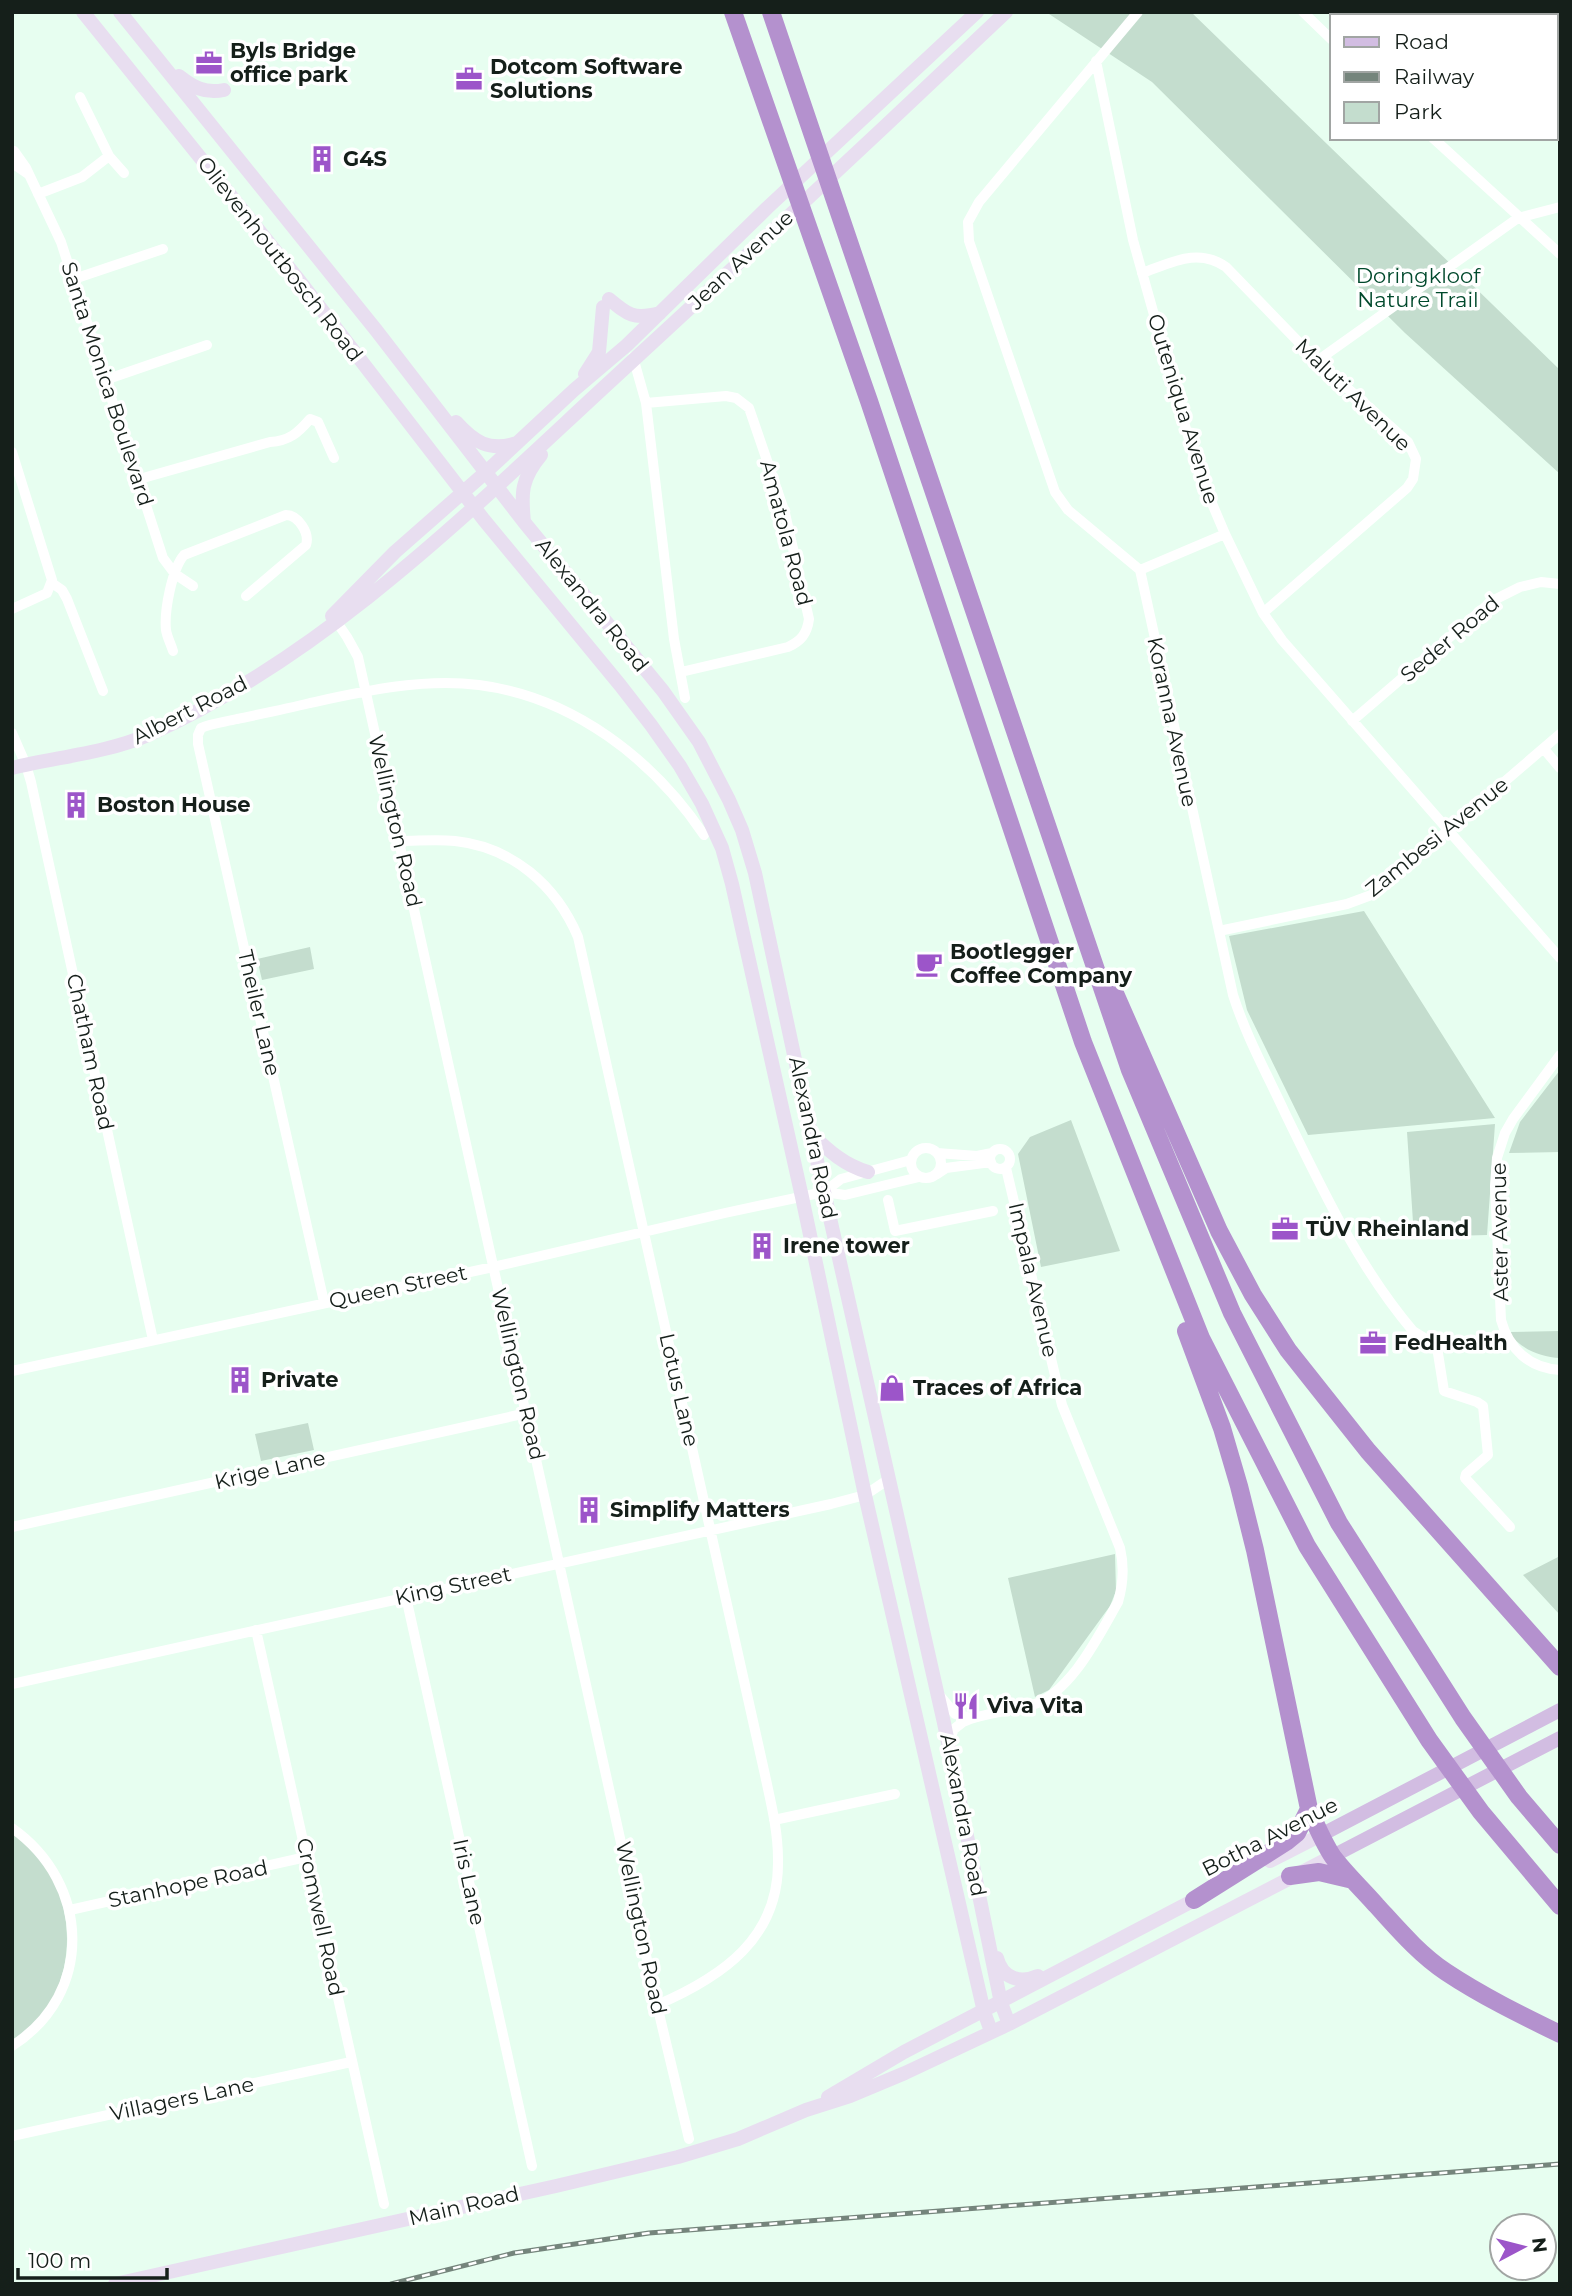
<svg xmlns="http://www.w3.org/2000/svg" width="1572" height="2296" viewBox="0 0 1572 2296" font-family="Montserrat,sans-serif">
	<rect width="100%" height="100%" fill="#e7fef0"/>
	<path fill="#c4ddce" d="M1046,12H1191L1560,370V474L1405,333L1152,82Z
		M1364,911L1495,1118L1308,1135L1247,1010L1229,936Z
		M310,947L314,969L262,980L257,959Z
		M1560,1070V1152L1509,1153L1520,1122Z
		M1071,1120L1120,1251L1041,1267L1018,1154L1030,1137Z
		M1495,1124L1487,1235L1414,1237L1407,1132Z
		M1560,1331V1358C1540,1357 1520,1349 1509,1332Z
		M308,1423L314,1450L261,1461L255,1434Z
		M1115,1554L1116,1591L1110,1606L1049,1690L1035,1697L1008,1578Z
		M1560,1556V1615L1523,1575Z
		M12,1831C21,1839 33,1847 40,1857C78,1906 77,1985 30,2029C25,2033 18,2037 12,2041Z"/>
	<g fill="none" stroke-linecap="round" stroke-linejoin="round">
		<path stroke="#fff" stroke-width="10" d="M1138,12L979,202L968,222L969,241L1055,492L1068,510L1140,570L1233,995C1246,1036 1267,1074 1285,1113C1322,1189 1358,1266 1413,1331L1426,1339L1436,1341L1509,1342
			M1303,12L1332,40
			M1508,12L1512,16
			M1405,16L1409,12
			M1556,51L1560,53
			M1096,61L1133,240L1197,468L1225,534L1263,613L1282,640L1560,958
			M80,97L109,156L124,173
			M1433,138L1560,254
			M14,151L26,168L61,242L163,558L175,574L193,586
			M12,163L28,174
			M38,194L82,177L109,156
			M1142,273C1171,263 1198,247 1226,267L1317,361L1408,442L1416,459L1413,479L1407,488L1263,613
			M74,279L163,249
			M633,357L646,403L674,639L685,698
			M1317,361L1518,218L1560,207
			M105,380L207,345
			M646,403L726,396L736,398L749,408L785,513L809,619C807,634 801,641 788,647L681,672
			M12,452L52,580L47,593L12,609
			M136,480L270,442C289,441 298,433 310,419L318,422L334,458
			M1140,570L1225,534
			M52,583L62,590L67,599L103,691
			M334,618L347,637L358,657L657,2005L689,2139
			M173,651C171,644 167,637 166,630C164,611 172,569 184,555L286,515C298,515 310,533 306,545L246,596
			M1352,721L1492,601L1520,587L1541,582L1560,584
			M12,733L26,765L31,782L153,1340
			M1544,749L1560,768
			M400,841C418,841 437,839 455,841C512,847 556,885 578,937L765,1775C771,1803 778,1831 778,1859C780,1938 722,1977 657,2005
			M1219,931L1347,904L1374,894L1560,734
			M1560,1055L1513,1119L1505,1133L1497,1158L1495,1186L1501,1320C1509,1349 1529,1368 1560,1370
			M911 1163a15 15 0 1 1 30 0a15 15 0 1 1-30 0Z
			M990 1159a10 10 0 1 1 20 0a10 10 0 1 1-20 0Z
			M937,1153L977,1156L992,1153
			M937,1174L946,1168L991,1162
			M824,1192L841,1179L911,1160
			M888,1200L895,1231L993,1211
			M324,1302L198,744V735L201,728C212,723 225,722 237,719C261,714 286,709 310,703C365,691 422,678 479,685C573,697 653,759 704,835
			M1436,1341L1444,1391L1477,1402L1483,1406L1488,1455L1466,1474L1465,1478L1510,1527
			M12,1371L493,1267L725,1213L824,1192L845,1195L919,1177
			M12,1527L527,1413
			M406,1597L532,2166
			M256,1630L384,2204
			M12,1684L831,1504L865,1495L889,1479
			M941,1697L955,1714L972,1718
			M948,1744L954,1729L963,1722C984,1712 1010,1712 1032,1705C1071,1693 1099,1635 1118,1602C1123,1585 1124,1565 1120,1548L1062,1405L1006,1168
			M774,1820L895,1794
			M12,1828C90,1883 95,1993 12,2046
			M70,1910L306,1857
			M12,2136L351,2062"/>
		<path stroke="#e8def0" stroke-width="14" d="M83,12L298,279L484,520L620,685L651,725L680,766L702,804L722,848L732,884L802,1197L865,1495L984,2012L991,2031
			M120,12L376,330L524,522L663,691L699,742L729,800L742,830L755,873L811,1134L944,1723L1001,2003L1009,2024
			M179,76C193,87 205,94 224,90
			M609,299C628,315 634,320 660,313
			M585,374L599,352L603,307
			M456,422C474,442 489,452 517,443
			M524,522C521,493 521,479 541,455
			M332,616L395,552L486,472L574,390L627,345L767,208L977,12
			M12,768C57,757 106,753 148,735C320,659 465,516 601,390C737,265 872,139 1006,12
			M811,1134C829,1151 844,1165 868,1172
			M1270,1861L1321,1835
			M997,1958C1002,1978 1020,1984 1038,1976
			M828,2097L904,2052L1202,1896
			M115,2284L556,2186L678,2157L738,2139L806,2110L850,2096L905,2073L1009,2024L1333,1856"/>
		<path stroke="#d2bde2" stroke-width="14" d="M1321,1835L1560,1710
			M1333,1856L1560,1738"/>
		<path stroke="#b491ce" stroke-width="18" d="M733,12L869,401L1083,1042L1201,1338L1307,1546L1429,1740L1481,1812L1560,1906
			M771,12L1130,1070L1232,1313L1339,1523L1463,1718L1519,1797L1560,1845
			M1114,991L1219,1231L1253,1295L1288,1350L1368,1451L1560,1667
			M1186,1331L1222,1428L1239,1486L1255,1550L1309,1809C1316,1825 1323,1842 1333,1857C1346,1874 1362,1889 1376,1905C1398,1929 1419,1954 1446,1972C1482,1996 1521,2015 1560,2034
			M1290,1876L1319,1872L1353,1880
			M1194,1900L1286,1842L1297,1833L1309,1809"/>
		<defs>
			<path id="rail" d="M391,2284L514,2253L649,2233L1560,2164"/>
		</defs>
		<use href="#rail" stroke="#75857c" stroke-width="5"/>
		<use href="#rail" stroke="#fff" stroke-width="2.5" stroke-dasharray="8" stroke-linecap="butt"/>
	</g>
	<defs>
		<symbol id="office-bare" viewBox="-9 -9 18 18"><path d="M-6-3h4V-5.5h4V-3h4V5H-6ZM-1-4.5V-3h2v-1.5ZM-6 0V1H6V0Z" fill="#9c55c9" stroke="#fff" stroke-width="2.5" paint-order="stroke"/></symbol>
		<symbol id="building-bare" viewBox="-9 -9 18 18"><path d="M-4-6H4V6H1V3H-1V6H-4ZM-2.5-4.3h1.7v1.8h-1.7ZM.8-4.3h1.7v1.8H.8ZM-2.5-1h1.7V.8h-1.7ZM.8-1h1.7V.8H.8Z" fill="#9c55c9" stroke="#fff" stroke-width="2.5" paint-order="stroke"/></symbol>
		<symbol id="cafe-bare" viewBox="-9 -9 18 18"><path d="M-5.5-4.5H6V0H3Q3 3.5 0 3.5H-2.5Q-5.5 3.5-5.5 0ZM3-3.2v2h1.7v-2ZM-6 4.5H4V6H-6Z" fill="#9c55c9" stroke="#fff" stroke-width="2.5" paint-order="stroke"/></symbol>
		<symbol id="shop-bare" viewBox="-9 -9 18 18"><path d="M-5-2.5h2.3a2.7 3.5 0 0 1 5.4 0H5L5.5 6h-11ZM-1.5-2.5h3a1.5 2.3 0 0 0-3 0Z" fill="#9c55c9" stroke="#fff" stroke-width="2.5" paint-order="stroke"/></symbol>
		<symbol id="restaurant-bare" viewBox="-9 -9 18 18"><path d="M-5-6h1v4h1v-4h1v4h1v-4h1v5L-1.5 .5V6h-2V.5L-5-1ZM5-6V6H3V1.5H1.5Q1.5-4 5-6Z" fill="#9c55c9" stroke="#fff" stroke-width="2.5" paint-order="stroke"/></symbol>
	</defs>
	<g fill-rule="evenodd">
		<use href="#office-bare" x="190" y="44" width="38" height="38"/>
		<use href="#office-bare" x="450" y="60" width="38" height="38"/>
		<use href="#building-bare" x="303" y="140" width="38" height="38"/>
		<use href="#building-bare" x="57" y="786" width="38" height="38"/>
		<use href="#cafe-bare" x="910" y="945" width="38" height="38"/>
		<use href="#office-bare" x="1266" y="1210" width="38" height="38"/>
		<use href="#building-bare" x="743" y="1227" width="38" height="38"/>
		<use href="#office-bare" x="1354" y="1324" width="38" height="38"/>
		<use href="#building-bare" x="221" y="1361" width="38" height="38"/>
		<use href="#shop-bare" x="873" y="1369" width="38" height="38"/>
		<use href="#building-bare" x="570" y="1491" width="38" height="38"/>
		<use href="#restaurant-bare" x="947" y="1687" width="38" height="38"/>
	</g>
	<g text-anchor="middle" stroke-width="7" stroke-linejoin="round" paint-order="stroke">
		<g font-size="21" font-weight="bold" fill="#151f1a" stroke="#fff" text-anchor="start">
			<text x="230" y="58">Byls Bridge<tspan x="230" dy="24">office park</tspan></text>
			<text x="490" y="74">Dotcom Software<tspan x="490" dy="24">Solutions</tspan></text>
			<text x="343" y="166">G4S</text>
			<text x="97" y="812">Boston House</text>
			<text x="950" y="959">Bootlegger<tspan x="950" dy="24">Coffee Company</tspan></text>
			<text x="1306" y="1236">TÜV Rheinland</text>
			<text x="783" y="1253">Irene tower</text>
			<text x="1394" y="1350">FedHealth</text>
			<text x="261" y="1387">Private</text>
			<text x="913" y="1395">Traces of Africa</text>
			<text x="610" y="1517">Simplify Matters</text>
			<text x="987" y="1713">Viva Vita</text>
		</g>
		<g font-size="21" fill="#151f1a" stroke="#fff">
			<text transform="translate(280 259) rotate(52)" y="7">Olievenhoutbosch Road</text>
			<text transform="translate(741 260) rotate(-43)" y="7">Jean Avenue</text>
			<text transform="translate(107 384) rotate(72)" y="7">Santa Monica Boulevard</text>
			<text transform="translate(1353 395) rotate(44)" y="7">Maluti Avenue</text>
			<text transform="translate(1183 409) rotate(73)" y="7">Outeniqua Avenue</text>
			<text transform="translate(786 533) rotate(75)" y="7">Amatola Road</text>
			<text transform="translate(592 605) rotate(51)" y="7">Alexandra Road</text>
			<text transform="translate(1450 639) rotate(-40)" y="7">Seder Road</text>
			<text transform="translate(190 710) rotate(-27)" y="7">Albert Road</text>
			<text transform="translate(1172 722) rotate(78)" y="7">Koranna Avenue</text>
			<text transform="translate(395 821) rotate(77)" y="7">Wellington Road</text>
			<text transform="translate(1437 837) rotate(-39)" y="7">Zambesi Avenue</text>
			<text transform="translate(259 1013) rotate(77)" y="7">Theiler Lane</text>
			<text transform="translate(90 1052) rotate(78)" y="7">Chatham Road</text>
			<text transform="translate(813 1138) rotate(78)" y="7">Alexandra Road</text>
			<text transform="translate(1500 1232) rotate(-91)" y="7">Aster Avenue</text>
			<text transform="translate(1033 1280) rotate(77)" y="7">Impala Avenue</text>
			<text transform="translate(398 1287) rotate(-12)" y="7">Queen Street</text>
			<text transform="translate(518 1374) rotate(77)" y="7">Wellington Road</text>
			<text transform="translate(679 1390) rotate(77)" y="7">Lotus Lane</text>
			<text transform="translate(270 1470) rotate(-13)" y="7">Krige Lane</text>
			<text transform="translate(453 1586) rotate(-12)" y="7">King Street</text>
			<text transform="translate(963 1815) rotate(79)" y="7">Alexandra Road</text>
			<text transform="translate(1270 1837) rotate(-27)" y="7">Botha Avenue</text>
			<text transform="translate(469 1882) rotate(78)" y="7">Iris Lane</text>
			<text transform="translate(188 1884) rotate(-12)" y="7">Stanhope Road</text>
			<text transform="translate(320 1917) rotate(78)" y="7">Cromwell Road</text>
			<text transform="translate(641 1928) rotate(78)" y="7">Wellington Road</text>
			<text transform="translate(182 2099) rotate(-12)" y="7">Villagers Lane</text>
			<text transform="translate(464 2206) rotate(-13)" y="7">Main Road</text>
		</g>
		<g font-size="21" fill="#00492c" stroke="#fff">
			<text x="1418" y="283">Doringkloof<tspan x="1418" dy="24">Nature Trail</tspan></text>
		</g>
	</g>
	<rect width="1572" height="2296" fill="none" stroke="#151f1a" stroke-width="28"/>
	<rect x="1330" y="14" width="228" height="126" fill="#ffffff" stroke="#a1a5a3" stroke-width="2"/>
	<rect x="1344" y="37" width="35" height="10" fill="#d2bde2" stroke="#a1a5a3" stroke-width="2"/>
	<text x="1394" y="49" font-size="21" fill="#151f1a">Road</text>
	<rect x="1344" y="72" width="35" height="10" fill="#75857c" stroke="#a1a5a3" stroke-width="2"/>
	<text x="1394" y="84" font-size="21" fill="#151f1a">Railway</text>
	<rect x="1344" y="102" width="35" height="21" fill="#c4ddce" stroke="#a1a5a3" stroke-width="2"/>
	<text x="1394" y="119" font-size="21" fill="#151f1a">Park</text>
	<g transform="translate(1523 2247) rotate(83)"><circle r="33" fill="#ffffff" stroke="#a1a5a3" stroke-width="2"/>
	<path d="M0-5L12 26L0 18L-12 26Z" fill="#9c55c9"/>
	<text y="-10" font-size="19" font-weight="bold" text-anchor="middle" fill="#151f1a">N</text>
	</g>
	<path d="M18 2268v10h149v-10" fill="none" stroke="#151f1a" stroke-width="3.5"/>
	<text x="28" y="2268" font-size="21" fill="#151f1a" stroke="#ffffff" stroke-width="5" paint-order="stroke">100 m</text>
</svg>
